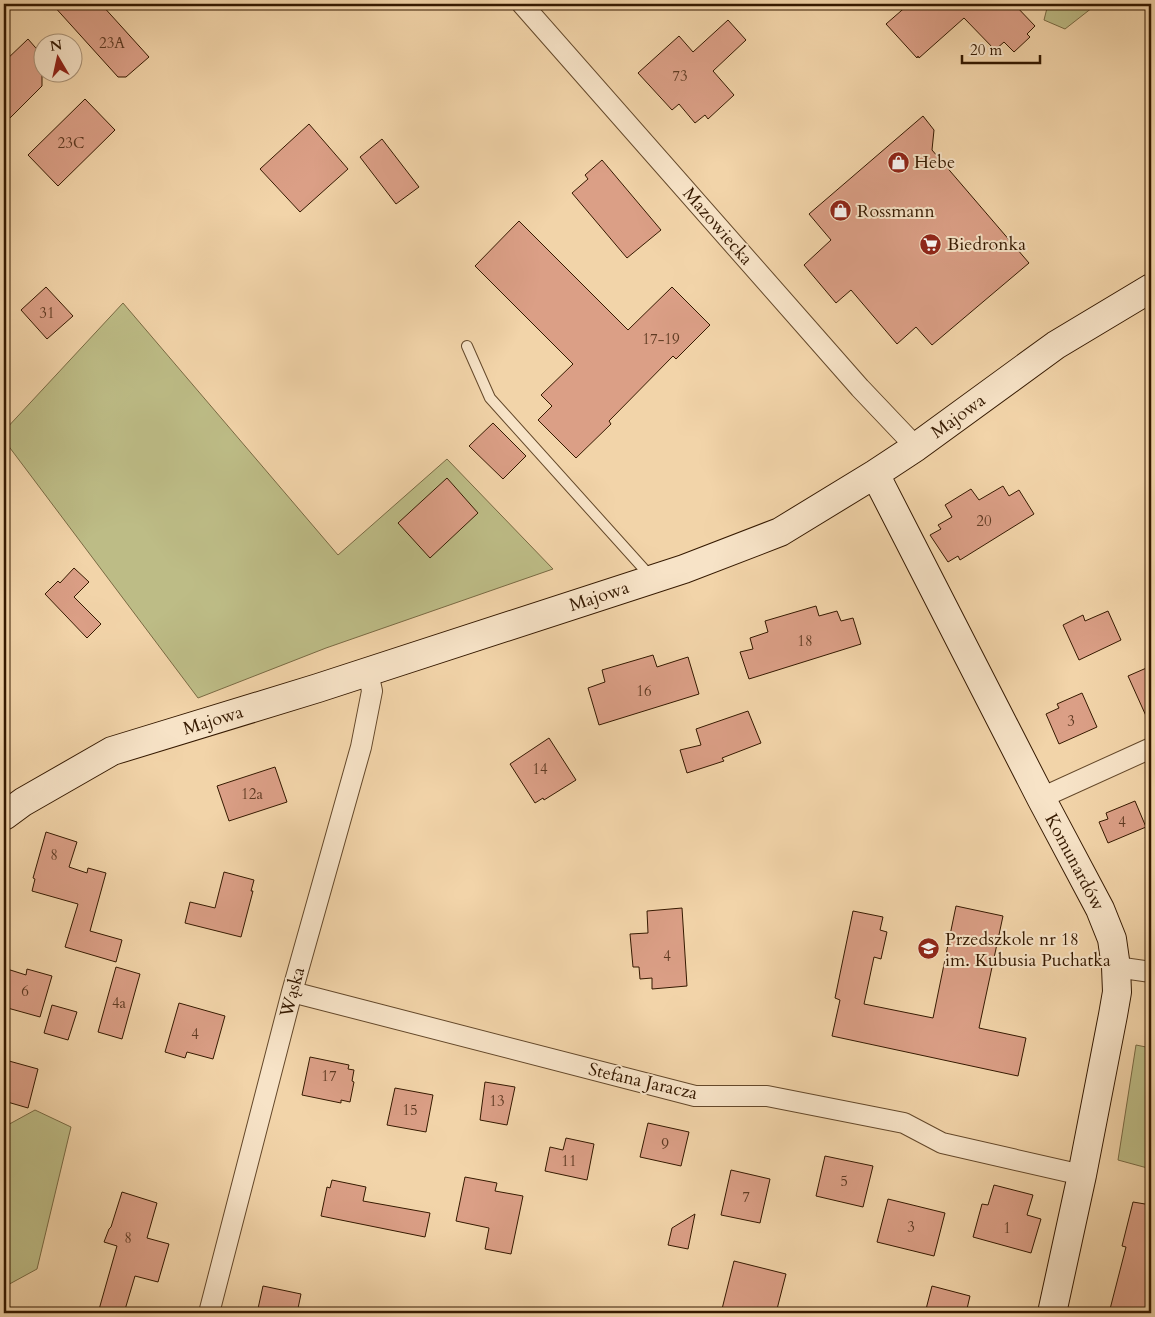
<svg xmlns="http://www.w3.org/2000/svg" width="1155" height="1317" viewBox="0 0 1155 1317" font-family="Cardo,serif">
	<rect width="100%" height="100%" fill="#f2d4a9"/>
	<filter id="stains"><feTurbulence type="fractalNoise" baseFrequency=".004" numOctaves="4"/><feColorMatrix values="0 0 0 0 .2 0 0 0 0 .09 0 0 0 0 .02 0 0 0 .5 -.17"/></filter>
	<radialGradient id="worn" r=".72"><stop offset=".6" stop-color="#630" stop-opacity="0"/><stop offset="1" stop-color="#630" stop-opacity=".3"/></radialGradient>
	<path fill="#bdbc86" stroke="#796a43" d="M1048,4H1097L1065,29L1044,20Z
		M123,303L338,555L447,459L553,569L326,648L198,698L4,440V431Z
		M1136,1045L1151,1048V1169L1118,1160Z
		M35,1110L71,1127L37,1269L4,1287V1127Z"/>
	<path fill="#db9f86" stroke="#351900" d="M52,4H101L149,57L126,77H118Z
		M909,4H1014L1035,26L1027,34L1030,37L1014,52L1004,42L995,50L964,18L919,58L918,56L917,58L886,24Z
		M728,20L746,40L713,71L734,95L708,119L705,115L695,123L679,104L672,110L638,73L679,36L693,52Z
		M28,39L42,55V86L4,124V62Z
		M85,99L115,130L58,186L28,155Z
		M923,116L934,130L932,150L1029,263L932,345L916,327L897,344L851,290L836,303L804,265L831,240L809,214Z
		M309,124L348,169L300,212L260,169Z
		M382,139L419,187L396,204L360,157Z
		M602,160L661,230L627,258L572,193L588,179L585,175Z
		M519,221L628,330L672,287L710,325L676,359L673,356L609,421L611,424L576,458L538,420L552,406L541,395L573,364L475,266Z
		M46,287L73,316L47,339L21,310Z
		M493,423L526,456L503,479L469,446Z
		M447,478L478,513L430,558L398,523Z
		M1003,486L1009,496L1019,490L1034,514L960,560L958,556L948,562L930,535L941,529L938,525L952,517L945,505L971,489L979,500Z
		M74,568L89,582L74,597L101,624L87,638L45,594L58,581L60,583Z
		M816,606L819,616L837,611L841,621L853,618L861,644L749,679L740,652L753,649L750,638L768,632L765,621Z
		M1108,611L1121,640L1079,660L1063,625L1083,615L1085,621Z
		M653,655L657,667L688,657L699,694L599,725L588,688L605,682L602,670Z
		M1151,666V727L1128,676Z
		M1082,693L1097,727L1059,744L1046,714L1059,708L1057,704Z
		M748,711L761,743L722,758L724,761L687,773L680,750L701,745L696,729Z
		M549,738L576,780L544,800L543,798L535,803L510,764Z
		M275,767L287,802L229,821L217,786Z
		M1135,801L1146,827L1108,843L1099,822L1108,819L1106,813Z
		M46,832L77,842L69,867L87,873L88,868L106,873L90,931L122,940L116,962L65,947L78,904L32,891L35,879L33,878Z
		M224,872L254,880L251,891H253L241,937L185,923L190,902L215,908Z
		M956,906L1003,916L979,1028L1026,1038L1018,1076L832,1036L840,1000L835,998L853,911L883,917L880,930L887,932L881,959L874,957L864,1004L933,1018Z
		M682,908L687,986L652,989V978L640,979L639,967H633L630,934L648,933L647,911Z
		M116,967L140,974L122,1039L98,1032Z
		M4,968L26,975L27,969L52,976L40,1017L4,1007Z
		M179,1003L225,1016L213,1059L187,1052L185,1058L165,1052Z
		M52,1005L77,1012L68,1040L44,1033Z
		M310,1057L349,1065L348,1069L354,1070L352,1081L354,1082L350,1102L341,1100V1103L302,1095Z
		M9,1061L38,1069L28,1108L4,1101V1080Z
		M485,1082L515,1087L507,1125L480,1120Z
		M395,1088L433,1095L426,1132L387,1125Z
		M648,1123L689,1132L681,1166L640,1157Z
		M566,1138L594,1144L587,1180L545,1171L550,1147L563,1150Z
		M825,1156L873,1166L863,1207L816,1196Z
		M731,1170L770,1179L760,1223L721,1215Z
		M465,1177L497,1183L495,1191L523,1196L511,1254L485,1249L489,1228L456,1221Z
		M332,1180L366,1187L363,1201L430,1213L425,1237L321,1216L327,1187L330,1188Z
		M994,1185L1033,1195L1027,1215L1041,1219L1031,1253L973,1237L982,1204L988,1205Z
		M122,1192L157,1203L147,1238L169,1244L158,1282L135,1276L124,1313H98L117,1246L104,1242L109,1229L111,1227Z
		M888,1199L945,1213L934,1256L877,1242Z
		M1133,1202L1151,1205V1313H1109L1126,1247L1122,1246Z
		M695,1214L688,1249L668,1245L672,1228Z
		M734,1261L786,1274L776,1313H721Z
		M263,1286L301,1294L297,1313H257Z
		M932,1286L970,1296L966,1313H925Z"/>
	<g fill="none" stroke-linecap="round" stroke-linejoin="round">
		<defs>
			<path id="lane" d="M467,346L490,398L652,578"/>
			<path id="street" d="M522,4L860,388L916,447
				M1041,798L1151,748
				M1116,967L1151,972
				M292,992L695,1096H767L904,1123L942,1143L1082,1175
				M209,1313L292,992L361,747L372,691L368,672"/>
			<path id="secondary" d="M875,474L1041,798L1100,909L1112,939L1116,967L1117,992L1113,1015L1082,1175L1052,1313
				M4,816L23,802L112,751L318,688L684,569L780,532L875,474L916,447L1056,345L1151,288"/>
		</defs>
		<use href="#lane" stroke="#64482a" stroke-width="12"/>
		<use href="#street" stroke="#64482a" stroke-width="22"/>
		<use href="#secondary" stroke="#351900" stroke-width="30"/>
		<use href="#lane" stroke="#f7e3c7" stroke-width="10"/>
		<use href="#street" stroke="#f7e3c7" stroke-width="20"/>
		<use href="#secondary" stroke="#f7e3c7" stroke-width="28"/>
	</g>
	<defs>
		<symbol id="shop-disc" viewBox="-11 -11 22 22"><circle r="9.5" fill="#8f2418" stroke="#f7e3c7"/><path d="M-5-2.5h2.3a2.7 3.5 0 0 1 5.4 0H5L5.5 6h-11ZM-1.5-2.5h3a1.5 2.3 0 0 0-3 0Z" fill="#fff"/></symbol>
		<symbol id="supermarket-disc" viewBox="-11 -11 22 22"><circle r="9.5" fill="#8f2418" stroke="#f7e3c7"/><path d="M-6-5.5h2.5l.6 2H6L4.5 2H-2.5L-4.4-4H-6ZM-1.5 3.2a1.3 1.3 0 1 0 .1 0ZM3 3.2a1.3 1.3 0 1 0 .1 0Z" fill="#fff"/></symbol>
		<symbol id="school-disc" viewBox="-11 -11 22 22"><circle r="9.5" fill="#8f2418" stroke="#f7e3c7"/><path d="M0-5L7-2L0 1L-7-2ZM-4 1L0 2.5L4 1V4Q0 6-4 4Z" fill="#fff"/></symbol>
	</defs>
	<g fill-rule="evenodd">
		<use href="#shop-disc" x="886" y="150" width="25" height="25"/>
		<use href="#shop-disc" x="828" y="198" width="25" height="25"/>
		<use href="#supermarket-disc" x="918" y="232" width="25" height="25"/>
		<use href="#school-disc" x="916" y="936" width="25" height="25"/>
	</g>
	<g text-anchor="middle" stroke-width="4" stroke-linejoin="round" paint-order="stroke">
		<g font-size="15" fill="#5e3a22">
			<text x="112" y="48">23A</text>
			<text x="680" y="81">73</text>
			<text x="71" y="148">23C</text>
			<text x="47" y="318">31</text>
			<text x="661" y="344">17-19</text>
			<text x="984" y="526">20</text>
			<text x="805" y="646">18</text>
			<text x="644" y="696">16</text>
			<text x="1071" y="726">3</text>
			<text x="540" y="774">14</text>
			<text x="252" y="799">12a</text>
			<text x="1122" y="827">4</text>
			<text x="54" y="860">8</text>
			<text x="667" y="961">4</text>
			<text x="25" y="996">6</text>
			<text x="119" y="1008">4a</text>
			<text x="195" y="1039">4</text>
			<text x="329" y="1081">17</text>
			<text x="497" y="1106">13</text>
			<text x="410" y="1115">15</text>
			<text x="665" y="1149">9</text>
			<text x="569" y="1166">11</text>
			<text x="844" y="1186">5</text>
			<text x="746" y="1202">7</text>
			<text x="911" y="1232">3</text>
			<text x="1007" y="1233">1</text>
			<text x="128" y="1243">8</text>
		</g>
		<g font-size="18" fill="#351900" stroke="#f7e3c7" text-anchor="start">
			<text x="914" y="168">Hebe</text>
			<text x="857" y="217">Rossmann</text>
			<text x="947" y="250">Biedronka</text>
			<text x="945" y="945">Przedszkole nr 18<tspan x="945" dy="21">im. Kubusia Puchatka</tspan></text>
		</g>
		<g font-size="18" fill="#351900" stroke="#f7e3c7">
			<text transform="translate(718 226) rotate(49)" y="6">Mazowiecka</text>
			<text transform="translate(958 416) rotate(-36)" y="6">Majowa</text>
			<text transform="translate(599 596) rotate(-18)" y="6">Majowa</text>
			<text transform="translate(213 720) rotate(-17)" y="6">Majowa</text>
			<text transform="translate(1075 862) rotate(62)" y="6">Komunardów</text>
			<text transform="translate(292 992) rotate(-75)" y="6">Wąska</text>
			<text transform="translate(643 1081) rotate(13)" y="6">Stefana Jaracza</text>
		</g>
	</g>
	<rect width="1155" height="1317" fill="none" stroke="#f2d4a9" stroke-width="20"/>
	<rect x="5" y="5" width="1145" height="1307" fill="none" stroke="#351900" stroke-width="2.5"/>
	<rect x="10" y="10" width="1135" height="1297" fill="none" stroke="#351900"/>
	<g transform="translate(58 58) rotate(351)"><circle r="24" fill="#f7e3c7" stroke="#a99277"/>
	<path d="M0-4L9 19L0 12L-9 19Z" fill="#8f2418"/>
	<text y="-8" font-size="14" font-weight="bold" text-anchor="middle" fill="#351900">N</text>
	</g>
	<path d="M962 55v8h78v-8" fill="none" stroke="#351900" stroke-width="2.5"/>
	<text x="970" y="55" font-size="15" fill="#351900" stroke="#f7e3c7" stroke-width="4" paint-order="stroke">20 m</text>
	<rect width="100%" height="100%" filter="url(#stains)"/>
	<rect width="100%" height="100%" fill="url(#worn)"/>
</svg>
